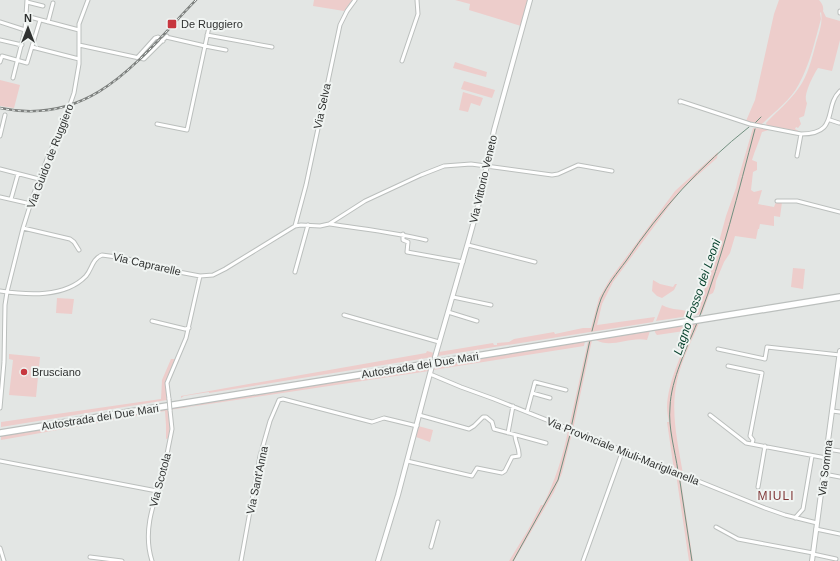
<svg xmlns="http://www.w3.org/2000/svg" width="840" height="561" viewBox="0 0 840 561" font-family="Arial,sans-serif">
	<rect width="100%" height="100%" fill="#e3e6e4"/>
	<path fill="#edcdcb" d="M314,0H352L344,11L313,6Z
		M455,0H528L521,26L469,10L470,4Z
		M779,0H819C822,3 824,7 823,11L826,17L840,21V40L832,71L818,68C814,74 802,96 807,103L804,116L799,118L801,124L798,128L796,127L795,129L802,133L767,127L766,123C777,111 789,102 798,89C808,76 812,58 816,43C819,33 823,23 821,12L820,13L821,19C815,40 810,64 799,84C791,100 774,112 761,125L746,121L755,100L774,14Z
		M455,62L487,72L486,77L453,68Z
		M0,80L20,85L14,108L0,106Z
		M464,81L495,90L492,98L461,89Z
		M463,92L483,98L480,106L471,103L468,112L459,110Z
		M753,128L772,129L762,132C759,142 755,150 752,160L757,162V170L753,172L751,190L754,192L762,190L758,204L774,207L776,202H782L780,217L774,216V226L760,224L759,229H758L756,239L735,236L730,253L724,262L716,281L715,288L713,293L709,295L702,314L656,321L662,305C671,311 685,308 693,314H696L711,271L726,216L736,188L738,179Z
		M718,152L717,158L681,190L613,282L602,304L597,325L655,317L653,322L438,356L439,352L493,343L494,345H497V343L509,342L514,339L554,332L555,334L583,328H591L599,298L610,279L675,191Z
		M793,268L805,269L803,289L791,287Z
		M653,280L660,284L673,287L675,284H677L674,290L662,298L657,296L652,291Z
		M57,298L74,299L72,314L56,313Z
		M699,323C691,342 681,362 677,381C670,412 678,444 683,474L674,470L667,422H669C668,417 667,412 667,407C668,381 682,354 691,330L657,335L656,334L654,330Z
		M650,331L647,340C630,336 611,349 596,340Z
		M592,340L573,429L569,427L588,341Z
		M585,341L584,346L433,370L434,365Z
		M427,351L434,353L433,357L209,393V392L184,396L181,398V396L426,353Z
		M9,354L40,357L36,397L9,395L13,360L9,359Z
		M171,359H176L166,387L167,400L1,427V422L161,399L162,380Z
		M431,366L429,371L169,410L171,428L169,438L166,439V425L165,411L1,440V435L182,406C189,407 197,406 203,403Z
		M418,426L433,430L430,442L416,437Z
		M568,431L572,433L562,473L554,492L514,561H509L528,530L541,505H543C555,481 563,456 568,431Z
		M676,474L680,475L693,561H689Z"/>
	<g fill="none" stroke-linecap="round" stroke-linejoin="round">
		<path stroke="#729080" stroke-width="1" d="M755,123L761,117
			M699,318C723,256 738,193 755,129
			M592,331C595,320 597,310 601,299C607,285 617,273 626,261C660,210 701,165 749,127
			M571,428L590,340
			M678,471C675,450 668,428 670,407C671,379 687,348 697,323
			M679,475L692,561
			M513,561L558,480L571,431"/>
		<defs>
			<path id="street" d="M27,2L43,6
				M840,13V11
				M26,16L79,30
				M0,22L25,30
				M48,22L53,3
				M209,27L205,46L226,50
				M207,35L272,47
				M0,40L22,45
				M79,45L144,59L167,36
				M32,47L79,59
				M137,58L155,38L158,37L163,41
				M402,61L418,14L417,0
				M0,62L2,56L27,63L40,20
				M13,78L25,30L27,0
				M680,102V101L750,124L801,134C840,134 823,107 840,91
				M830,120L839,123
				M157,124L187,130L205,46L166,37
				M0,136L5,115
				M797,156L801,134
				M0,169L39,179
				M0,197L31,204
				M11,199L18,174
				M777,201H797L840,212
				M330,224C362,229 394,232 426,240
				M295,226L306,185L340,25L347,11L355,0
				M23,228L70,239L74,242L79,250
				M403,234V240L408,242L407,252L463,262
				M468,245L535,262
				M295,272L308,225
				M0,291C27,295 65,298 86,276C92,269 92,259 102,255L124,258L163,269L200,276L213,275L225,269L295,226L301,225L320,226L329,224L365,201L421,175L444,166L471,164L552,175L558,174L578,165L612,171
				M453,297L491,305
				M448,312L477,321
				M344,315L439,342
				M152,321L185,329L189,328
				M718,349L765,359L767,347L840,355
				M728,366L762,373L750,436L753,440L752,444
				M430,374L461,387L494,399L572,430L765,508L785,515L817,523
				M532,393L550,398
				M169,399L167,383L186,338L200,276
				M0,408L4,362L5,305L7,292L23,228L33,196L49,154L64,122L74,93L79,64V24L88,0
				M832,411L840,412
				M527,412L535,382L566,390
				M419,415L469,429L474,426L483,417H486L492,422L494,429L546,443
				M710,415L746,443L826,458
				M508,433L513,406
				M827,449L840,451
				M0,461L157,491
				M407,461L472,476L477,468L502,473L505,471L512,457L519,456C520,449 515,442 515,435
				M824,474L840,477
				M758,487L765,446
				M795,518L803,509L812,456
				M716,527L738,539L813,553
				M816,529L840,534
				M431,547L438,522
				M0,548L4,561
				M813,554L836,559
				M90,557L122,561
				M152,561C141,527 157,495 167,462V454L172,429L170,410
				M241,561L260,456L270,421L279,400L283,399L372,422L384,418L417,426
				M583,561L623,450"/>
			<path id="secondary" d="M435,357L469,239L480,199L494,130L530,0
				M378,561L398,495L432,366
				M812,561L840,351"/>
			<path id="highway" d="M0,433L840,297"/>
		</defs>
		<use href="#street" stroke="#bbbfbd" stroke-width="5"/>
		<use href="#secondary" stroke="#bbbfbd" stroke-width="6"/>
		<use href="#highway" stroke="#bbbfbd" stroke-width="8"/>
		<use href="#street" stroke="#fff" stroke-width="3"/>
		<use href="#secondary" stroke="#fff" stroke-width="4"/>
		<use href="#highway" stroke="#fff" stroke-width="5.5"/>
		<defs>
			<path id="rail" d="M0,108C93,127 139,59 196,0"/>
		</defs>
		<use href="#rail" stroke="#7d807e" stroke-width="2.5"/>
		<use href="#rail" stroke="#f0f4f2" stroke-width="1" stroke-dasharray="3" stroke-linecap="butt"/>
		<defs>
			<path id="street-bridge" d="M169,399L170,410"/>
		</defs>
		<use href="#street-bridge" stroke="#bbbfbd" stroke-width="5" stroke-linecap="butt"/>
		<use href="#street-bridge" stroke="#fff" stroke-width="3"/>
	</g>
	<g fill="#c7373f" stroke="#f0f4f2" stroke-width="1.5">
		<rect x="167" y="19" width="10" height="10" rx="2"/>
		<circle cx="24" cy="372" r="4"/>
	</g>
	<g text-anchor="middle" stroke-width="4" stroke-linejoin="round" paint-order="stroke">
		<g font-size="11" fill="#303231" stroke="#f0f4f2" text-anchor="start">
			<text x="181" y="28">De Ruggiero</text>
			<text x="32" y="376">Brusciano</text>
		</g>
		<g font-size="11" fill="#303231" stroke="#f0f4f2">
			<text transform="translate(322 106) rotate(-78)" y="4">Via Selva</text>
			<text transform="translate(50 156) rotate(-69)" y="4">Via Guido de Ruggiero</text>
			<text transform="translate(483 179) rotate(-77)" y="4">Via Vittorio Veneto</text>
			<text transform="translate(147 264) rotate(13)" y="4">Via Caprarelle</text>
			<text transform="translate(420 365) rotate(-9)" y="4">Autostrada dei Due Mari</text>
			<text transform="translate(100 417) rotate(-9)" y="4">Autostrada dei Due Mari</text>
			<text transform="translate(623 451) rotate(22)" y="4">Via Provinciale Miuli-Mariglianella</text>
			<text transform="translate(825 468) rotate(-83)" y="4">Via Somma</text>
			<text transform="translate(160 480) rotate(-75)" y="4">Via Scotola</text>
			<text transform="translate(257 480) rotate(-78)" y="4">Via Sant'Anna</text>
		</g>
		<g font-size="12" font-style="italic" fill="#003d27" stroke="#f0f4f2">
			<text transform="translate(697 297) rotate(-71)" y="4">Lagno Fosso dei Leoni</text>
		</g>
		<g font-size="12" letter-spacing="1" fill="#813939" stroke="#f0f4f2">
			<text x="776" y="500">MIULI</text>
		</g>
	</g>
	<g transform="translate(28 28)" stroke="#f0f4f2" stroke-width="3" paint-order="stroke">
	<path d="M0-3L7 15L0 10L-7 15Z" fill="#303231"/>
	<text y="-6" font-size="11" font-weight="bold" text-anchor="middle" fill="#303231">N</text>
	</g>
</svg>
